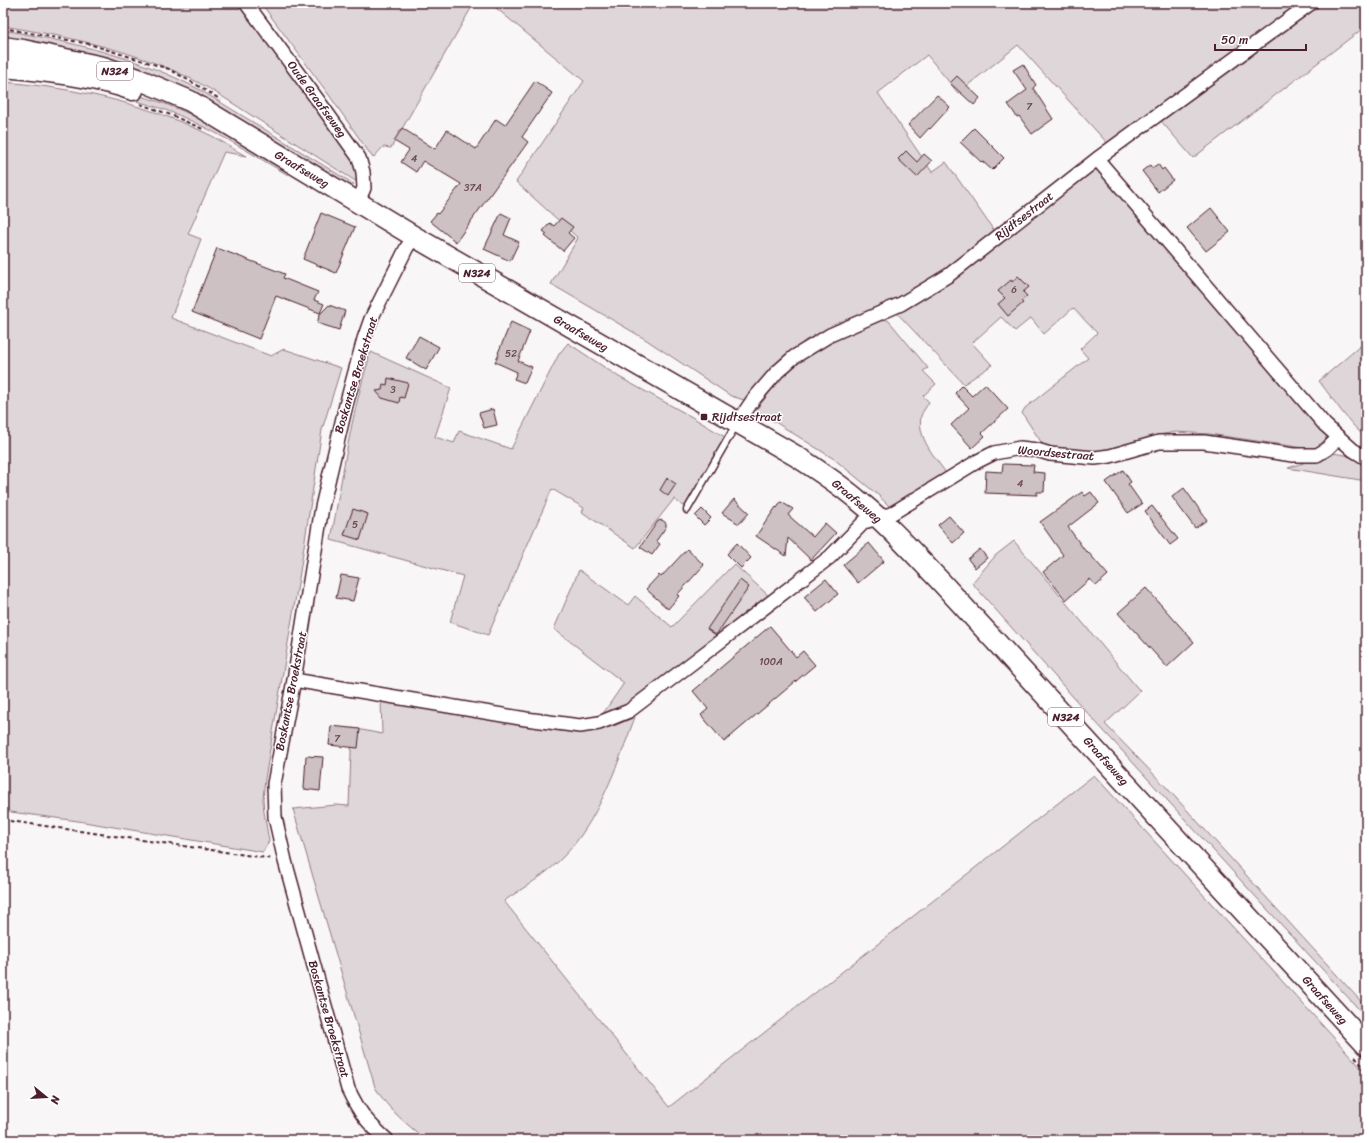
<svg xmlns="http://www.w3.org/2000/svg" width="1369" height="1143" viewBox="0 0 1369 1143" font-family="Sriracha,sans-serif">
	<rect width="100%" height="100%" fill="#f8f6f7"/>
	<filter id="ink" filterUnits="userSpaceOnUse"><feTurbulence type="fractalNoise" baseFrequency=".025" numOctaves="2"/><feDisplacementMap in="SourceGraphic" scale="8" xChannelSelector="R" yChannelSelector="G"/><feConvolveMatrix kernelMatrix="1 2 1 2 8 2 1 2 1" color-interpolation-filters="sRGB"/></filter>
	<g filter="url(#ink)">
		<path fill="#ded6d9" stroke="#947a82" d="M3,3H238L297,76L351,151L360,179L357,182C324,161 290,140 257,119C232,103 208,86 181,74C125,48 64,36 3,26Z
			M261,3H474L391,148L383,147L373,158L329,95Z
			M490,3H1271L1276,8L1283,3H1305L1109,145L1018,45L958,93L927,55L878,93L932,172L946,162L995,232L942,273L898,299L806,340L775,365L744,400L731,396L645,339L551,284L578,238L516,182L584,81Z
			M1322,3H1366V26L1193,158L1161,121Z
			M3,30C72,42 140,57 202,91L354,184L350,188L228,115L3,42Z
			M3,82C77,88 145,103 212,136C224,142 234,150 246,156L224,152L188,234L201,239L171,318L271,356L284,349L341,368L322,430L300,572L265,779L263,799L264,812L269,841L263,852L78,821L3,811Z
			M110,93C120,94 131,94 140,96C192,109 241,142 287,168L288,175C247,151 207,125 163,109C145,103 127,99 110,93Z
			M1097,167L1327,435C1324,443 1320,448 1311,449L1209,434L1176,432L1158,435L1100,452L1045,448L1022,413L1025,408L1088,358L1080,349L1097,333L1073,308L1044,334L1031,318L1015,331L1001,317L972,343L992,365L964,384L896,312Z
			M882,318L889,321L928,368L923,371L936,384L923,396L929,402C927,406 922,412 921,416C917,438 935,457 946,473L891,508L878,495L834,459L756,410L783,375L802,357L835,338Z
			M1366,341V437C1352,428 1330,395 1319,381Z
			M568,343L619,377L692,417L725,437L720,448L684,507L674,499L635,548L582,512L584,508L552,489L488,635L450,622L463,576L331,540C342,478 351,413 371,352L451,388L435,437L454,443L459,431L511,449L559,354Z
			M1333,453L1345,455L1366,464V481L1288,468Z
			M1014,541L1140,691L1105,724L1166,787L1366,1007V1017L1082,707L972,583L996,555Z
			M734,564L770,597L638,698L621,708L602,715L624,683L554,629L579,570L628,605L635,596L672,627Z
			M381,699L590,731L614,726L635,717C618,763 598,822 563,857C546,875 524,887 504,901L669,1107L1094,775L1366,1073V1140H426C407,1124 388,1110 375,1087L293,809L336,805L349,806L352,728L382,734Z"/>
		<path fill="#cdc1c4" stroke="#4a1f2b" d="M1023,64L1036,85L1033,88L1053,119L1032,134L1019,116L1017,117L1008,104L1027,90L1013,70Z
			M957,76L980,98L974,105L950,83Z
			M535,81L552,93L522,137L528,142L456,242L430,221L437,213L438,214L461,184L423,161L416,172L401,162L409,150L394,141L402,128L435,149L447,130L476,149L496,119L505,125Z
			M937,95L950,107L930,129L929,128L920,138L908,125Z
			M974,128L1004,158L992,170L982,161L981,162L960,142Z
			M906,151L917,162L924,154L932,161L917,177L898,159Z
			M1158,164L1162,170L1164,168L1173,180L1158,192L1142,171L1150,165L1152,168Z
			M1211,208L1230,232L1206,251L1187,228Z
			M321,213L355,227L336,273L303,259Z
			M501,213L511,218L504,235L519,242L510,261L484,249Z
			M561,218L573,227L568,233L574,238L563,251L545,236L547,234L543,231L550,223L554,226Z
			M217,248L285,274L283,278L318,292L314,300L324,304L320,313L276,296L259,339L192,312Z
			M1018,276L1029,287L1023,292L1027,296L1021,301L1023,303L1008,316L998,304L1005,298L998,291L1011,280L1012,282Z
			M329,305L345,311L339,330L317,323L320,314Z
			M511,322L530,331L518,361L532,367L525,383L514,379L517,372L495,362L499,354L498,353Z
			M419,336L439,347L426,370L406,358Z
			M388,378L408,383L404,398L400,397L399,403L382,398L376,391L382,390L383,384L387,385Z
			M985,384L1008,409L982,433L985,436L972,448L951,425L969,408L955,393L962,386L972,396Z
			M493,409L497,425L484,428L479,413Z
			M1003,464L1034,465L1033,472L1045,473L1044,492H1037V495L985,493L986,471L1002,472Z
			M1123,470L1131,482L1128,484L1142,504L1128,513L1106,482Z
			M667,478L676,484L668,496L660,490Z
			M1184,488L1207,520L1195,528L1172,497Z
			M1082,492L1085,496L1091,492L1099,503L1068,527L1086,552L1087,551L1108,575L1096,586L1090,579L1066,600L1043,572L1063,555L1040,522Z
			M734,499L749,513L739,524L722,513Z
			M781,502L793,509L788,515L813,537L825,523L836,533L811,560L788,538L786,556L756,536L776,507L777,508Z
			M1152,506L1178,539L1170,545L1145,511Z
			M353,509L368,514L360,540L344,535Z
			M702,509L711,518L704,525L695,516Z
			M949,516L964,533L953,543L938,525Z
			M662,520L666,523V527L656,541L660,544L652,555L640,547L658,521Z
			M737,543L751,558L741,568L727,554Z
			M869,543L884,561L858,583L843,565Z
			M687,549L704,565L677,595L679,596L668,609L646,589L659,575L661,577Z
			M980,549L987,558L975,568L968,559Z
			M341,575L359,578L353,601L336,598Z
			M826,579L838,594L817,612L804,597Z
			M740,580L749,587L716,635L707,629Z
			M1146,588L1194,642L1167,667L1118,613Z
			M770,626L796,657L803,651L815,665L724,742L701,715L708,709L693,691Z
			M331,726L360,729L358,748L329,745Z
			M306,756L323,757L320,791L304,789Z"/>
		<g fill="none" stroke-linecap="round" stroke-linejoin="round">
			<defs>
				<path id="lane" d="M687,510L736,425"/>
				<path id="street" d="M246,3L317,99L359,158L363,172L364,188L358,202
					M1097,159L1325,425L1353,450L1366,458
					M738,422L753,400L777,372L794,357L830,335L901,304L949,275L1097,159L1311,3
					M294,680L526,719L580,726L599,723L629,711L696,660L830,557L864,522L891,514L978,461L994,453L1020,448L1037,450L1050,454L1095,458L1110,456L1159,442H1204L1293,455H1317L1327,449L1338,438
					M387,1140C367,1122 360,1114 348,1089L285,861L275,817L274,784L294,680L322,507L346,405L364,339L371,319L407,247L415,237"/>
				<path id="primary" d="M3,47L23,50L103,67L138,79L190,101L415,237L796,456C818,470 839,484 859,501C889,525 915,555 942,583L1366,1045
					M3,67C47,71 91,76 133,90"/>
			</defs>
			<use href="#lane" stroke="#4a1f2b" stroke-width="9"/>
			<use href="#street" stroke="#4a1f2b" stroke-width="16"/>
			<use href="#primary" stroke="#4a1f2b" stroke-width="23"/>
			<path stroke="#4a1f2b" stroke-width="2" stroke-dasharray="4 3" stroke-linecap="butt" d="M3,28L89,44L169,69L197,85L221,100
				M140,104L171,115L205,130
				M3,820L273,859
				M1355,1057L1366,1070"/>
			<use href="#lane" stroke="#fff" stroke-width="6"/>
			<use href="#street" stroke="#fff" stroke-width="13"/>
			<use href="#primary" stroke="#fff" stroke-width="20"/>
		</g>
	</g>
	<rect fill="#4a1f2b" stroke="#fff" stroke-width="1.5" x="700" y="413" width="8" height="8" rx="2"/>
	<g text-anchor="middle" stroke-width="3" stroke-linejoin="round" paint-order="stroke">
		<g font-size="10" fill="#6b4851">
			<text x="1029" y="110">7</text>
			<text x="414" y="162">4</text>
			<text x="473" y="191">37A</text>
			<text x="1014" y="293">6</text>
			<text x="511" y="357">52</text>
			<text x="393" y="393">3</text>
			<text x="1020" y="487">4</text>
			<text x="355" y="528">5</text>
			<text x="771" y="665">100A</text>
			<text x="337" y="742">7</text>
		</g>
		<g fill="#fff" stroke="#80626b" stroke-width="1">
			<rect x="97" y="62" width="36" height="18" rx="3"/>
			<rect x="459" y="264" width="36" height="18" rx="3"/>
			<rect x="1048" y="708" width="36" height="18" rx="3"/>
		</g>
		<g font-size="11" font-weight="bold" fill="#4a1f2b">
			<text x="115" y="75">N324</text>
			<text x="477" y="277">N324</text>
			<text x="1066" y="721">N324</text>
		</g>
		<g font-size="12" fill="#4a1f2b" stroke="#fff">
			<text transform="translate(317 99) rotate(54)" y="4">Oude Graafseweg</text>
			<text transform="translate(302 169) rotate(31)" y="4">Graafseweg</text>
			<text transform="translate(1024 216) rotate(-38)" y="4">Rijdtsestraat</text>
			<text transform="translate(581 333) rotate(30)" y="4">Graafseweg</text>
			<text transform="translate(356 375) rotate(-73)" y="4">Boskantse Broekstraat</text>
			<text transform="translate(1056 453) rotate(5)" y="4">Woordsestraat</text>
			<text transform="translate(857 501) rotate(40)" y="4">Graafseweg</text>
			<text transform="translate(291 691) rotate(-79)" y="4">Boskantse Broekstraat</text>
			<text transform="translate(1106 761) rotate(48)" y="4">Graafseweg</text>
			<text transform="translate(1325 1000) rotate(48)" y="4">Graafseweg</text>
			<text transform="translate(329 1019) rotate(74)" y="4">Boskantse Broekstraat</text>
		</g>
		<g font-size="12" fill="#4a1f2b" stroke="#fff" text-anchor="start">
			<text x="712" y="421">Rijdtsestraat</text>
		</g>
	</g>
	<rect width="1369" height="1143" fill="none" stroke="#fff" stroke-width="16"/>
	<rect x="8" y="8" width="1353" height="1127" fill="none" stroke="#4a1f2b" stroke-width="1.5" filter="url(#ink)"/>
	<g transform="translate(46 1097) rotate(108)" stroke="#ffffff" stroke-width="3" paint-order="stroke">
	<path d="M0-3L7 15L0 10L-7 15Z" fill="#4a1f2b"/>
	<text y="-6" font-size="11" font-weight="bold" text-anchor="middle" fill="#4a1f2b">N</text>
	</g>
	<path d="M1215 44v6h91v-6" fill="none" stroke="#4a1f2b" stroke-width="2"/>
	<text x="1221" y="44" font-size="12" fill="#4a1f2b" stroke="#ffffff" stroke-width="3" paint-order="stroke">50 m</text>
</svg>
